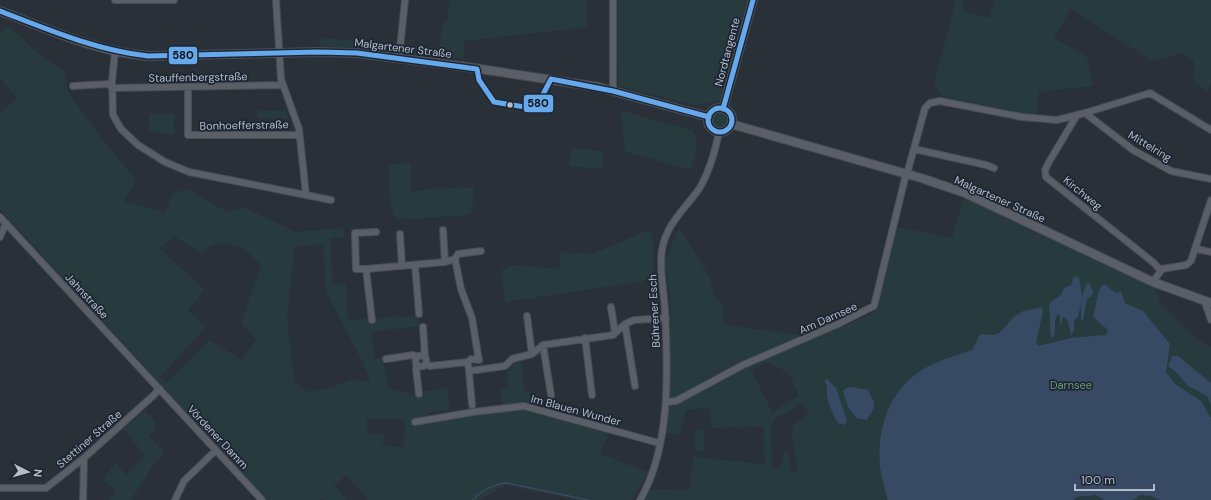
<svg xmlns="http://www.w3.org/2000/svg" width="1211" height="500" viewBox="0 0 1211 500" font-family="'DM Sans',sans-serif">
	<rect width="100%" height="100%" fill="#2a3038"/>
	<path fill="#273a3e" fill-rule="evenodd" d="M450,0H587V27L464,41V59L407,54V45L439,48L443,22H447Z
		M617,0H748L722,97L717,102L694,105L618,86Z
		M956,0H963V11L989,18L995,0H1211V83L1207,92L1193,79L1194,61L1180,52L1170,57L1152,61L1071,9L1054,38L1087,57L1093,86L1039,92L1037,117L942,96L934,83Z
		M9,26L43,58L64,70L68,92L96,131L136,180L124,201L165,212L173,193L187,189L227,212L243,207L296,232L343,228L344,237L330,238L333,285L346,284L348,320L417,316L420,326L371,332L374,359L383,358L388,388L425,398L424,391L447,388L450,410L427,413L428,417L528,409L609,432L600,454L648,472L632,500H578L506,485L479,500H368L346,475L334,486L347,500H324L322,498L319,500H267L0,209V113L17,98L0,78V33ZM175,237L203,253L210,246L224,243L243,248L261,265L241,323L256,340L242,360L209,340L166,383L160,377L206,327L188,310L205,290L159,248ZM323,244L326,292L362,361L370,381L350,380L333,387L308,392L294,381L287,316L295,246ZM378,418L405,420L404,447L383,445L384,433L368,434L366,420Z
		M320,38L391,43V50L321,46Z
		M258,110L286,111L288,119L258,118Z
		M712 120a8 8 0 1 1 16 0a8 8 0 1 1-16 0Z
		M627,112L693,131C701,143 695,157 691,170L625,151L621,113Z
		M149,114H174V135L149,130Z
		M571,148L604,151L602,169L569,166Z
		M411,163V191L461,187L474,188L472,212L462,216L397,219C388,211 389,176 389,164Z
		M964,196L1034,232L1154,285L1160,303L1192,335L1211,348V500H645L651,489L690,490L693,457L765,464L763,426L712,428L709,408L686,410L680,435L666,433L671,310L665,261L679,227L709,276L716,299L721,301L725,325L816,337L870,315L875,309L896,227L952,238ZM767,362L789,373L799,396L772,412L751,370ZM803,403L809,413L793,426L792,435L798,472L791,471L788,452L783,453V463L773,471L770,428L775,419Z
		M646,231L651,232C656,241 653,268 653,280L505,302L501,271L511,265L559,269L560,253L592,254Z
		M521,361L525,391H529L531,404L503,406L500,390L508,389L507,371L515,362Z
		M145,411L156,423L154,424L157,427L149,436L165,453L154,464L131,500H109L116,491L104,480L115,462L126,475L145,456L123,429Z
		M703,429L705,450L695,451L694,430Z"/>
	<path fill="#384963" d="M1076,276L1079,278L1082,296L1087,283H1089L1093,291L1092,296L1087,299L1083,320L1081,321V304L1078,317L1074,321V331L1071,335L1068,322L1064,316L1060,327V315H1057C1053,322 1057,331 1053,338L1051,337L1049,307L1051,302L1061,295L1064,288L1071,285L1073,278Z
		M1104,284L1116,293L1121,292L1125,303L1143,311L1170,344L1166,372L1175,384L1201,401L1211,418V500H1160L1150,496L1140,495L1133,500H1104L1096,495L1077,497L1073,500H888C885,489 881,478 880,467C877,432 887,396 916,374C931,362 953,357 972,350L979,336L982,334L994,335L999,333L1015,316L1023,311L1042,307L1043,312L1036,342L1038,346L1071,338L1105,335L1108,333L1107,329L1093,317L1099,290Z
		M1172,356H1178L1211,383V405L1207,396L1188,386L1176,372L1168,366Z
		M827,379L836,388L847,421L845,425L838,423C832,411 825,400 827,386L825,383V380Z
		M852,387L868,390L874,402V408L867,420L856,418L848,407L843,391L846,388Z"/>
	<g fill="none" stroke-linecap="round" stroke-linejoin="round">
		<path stroke="#384963" stroke-width="1.5" d="M473,500C480,491 496,483 507,483L588,500"/>
		<defs>
			<path id="minor" d="M115,0H174
				M276,0L281,79L299,129L306,195L331,200
				M115,52L112,81L113,115L121,129L138,145L165,162L189,172L306,195
				M399,58L405,0
				M73,86L108,84L113,88L283,85
				M188,87V135H299
				M613,91V0
				M1085,113L1133,150L1171,171L1211,179
				M1077,115L1049,162L1045,170L1046,177L1154,263L1160,270
				M914,149L986,165L994,168
				M907,174L925,108L930,103L940,101L1022,117L1057,120L1085,113L1150,93L1211,130
				M0,217L262,500
				M443,230L445,262
				M400,234L402,266
				M0,237L6,223
				M1196,249L1211,252
				M481,251L458,254L455,259L461,289L472,318L478,355L479,360L471,359L468,362L469,371L505,366L512,359L532,354L543,345L613,335L625,324L634,320L666,318
				M415,265L419,314
				M366,269H356L355,233L376,232
				M1153,282L1162,269L1186,265L1191,261L1211,200
				M1207,302L1206,305L1211,320
				M611,307L615,332
				M527,316L532,354
				M372,320L366,269L445,262L455,259
				M625,324L635,386
				M423,327L425,357
				M585,338L592,395
				M543,345L551,395
				M415.5 361a5.5 5.5 0 1 1 11 0a5.5 5.5 0 1 1-11 0Z
				M386,359L413,355L417,357
				M425,364L430,366L468,362
				M417,365L416,368L419,394
				M469,371L472,405
				M666,402L676,401L743,365L838,324L874,306L906,174
				M415,422L473,412L524,406L659,443
				M0,488H46L84,458L155,394L159,388
				M83,500L84,458
				M175,500L184,481L216,450
				M640,500C671,447 668,370 665,310C664,291 659,270 662,250C666,224 685,209 699,189C710,171 715,152 719,132"/>
			<path id="tertiary" d="M0,11C48,29 97,52 148,56L319,52L357,53L467,67L598,87L709,117
				M708 120a12 12 0 1 1 24 0a12 12 0 1 1-24 0Z
				M723,109L753,0
				M731,124L921,178L965,193L1153,282L1211,303"/>
		</defs>
		<use href="#minor" stroke="#484c53" stroke-width="8"/>
		<use href="#tertiary" stroke="#484c53" stroke-width="10"/>
		<use href="#minor" stroke="#5a5e66" stroke-width="6"/>
		<use href="#tertiary" stroke="#5a5e66" stroke-width="8"/>
		<defs>
			<path id="bus-1" d="M0,11C49,30 96,50 148,56L319,52L357,53L477,69L479,80L494,102L531,108L537,106L551,79L613,91L709,117
				M708 120a12 12 0 1 1 24 0a12 12 0 1 1-24 0Z
				M723,109L753,0"/>
		</defs>
		<use href="#bus-1" stroke="#1d2633" stroke-width="8"/>
		<use href="#bus-1" stroke="#66a8ec" stroke-width="5"/>
	</g>
	<circle fill="#b4bcc9" stroke="#1d2633" stroke-width="1.5" cx="510" cy="105" r="3.5"/>
	<g text-anchor="middle" stroke-width="3.5" stroke-linejoin="round" paint-order="stroke">
		<g font-size="11" fill="#b4bcc9" stroke="#1d2633">
			<text transform="translate(403 48) rotate(7)" y="4">Malgartener Straße</text>
			<text transform="translate(727 52) rotate(-75)" y="4">Nordtangente</text>
			<text transform="translate(198 77) rotate(-1)" y="4">Stauffenbergstraße</text>
			<text transform="translate(244 125) rotate(-1)" y="4">Bonhoefferstraße</text>
			<text transform="translate(1150 146) rotate(31)" y="4">Mittelring</text>
			<text transform="translate(1083 193) rotate(39)" y="4">Kirchweg</text>
			<text transform="translate(1000 199) rotate(24)" y="4">Malgartener Straße</text>
			<text transform="translate(87 296) rotate(47)" y="4">Jahnstraße</text>
			<text transform="translate(654 311) rotate(-93)" y="4">Bührener Esch</text>
			<text transform="translate(828 318) rotate(-24)" y="4">Am Darnsee</text>
			<text transform="translate(576 410) rotate(15)" y="4">Im Blauen Wunder</text>
			<text transform="translate(218 437) rotate(47)" y="4">Vördener Damm</text>
			<text transform="translate(89 439) rotate(-41)" y="4">Stettiner Straße</text>
		</g>
		<g font-size="11" fill="#6b9a76" stroke="#1d2633">
			<text x="1071" y="389">Darnsee</text>
		</g>
	</g>
	<g stroke="#1d2633" stroke-width="1.5">
		<rect x="168" y="46" width="30" height="19" rx="4" fill="#66a8ec"/>
		<rect x="523" y="94" width="31" height="19" rx="4" fill="#66a8ec"/>
	</g>
	<g font-size="11" text-anchor="middle" font-weight="bold" fill="#111">
		<text x="183" y="59">580</text>
		<text x="538" y="107">580</text>
	</g>
	<g transform="translate(28 472) rotate(96)" stroke="#1d2633" stroke-width="3" paint-order="stroke">
	<path d="M0-3L7 15L0 10L-7 15Z" fill="#b4bcc9"/>
	<text y="-6" font-size="11" font-weight="bold" text-anchor="middle" fill="#b4bcc9">N</text>
	</g>
	<path d="M1075 484v6h79v-6" fill="none" stroke="#b4bcc9" stroke-width="2"/>
	<text x="1081" y="484" font-size="12" fill="#b4bcc9" stroke="#1d2633" stroke-width="3" paint-order="stroke">100 m</text>
</svg>
